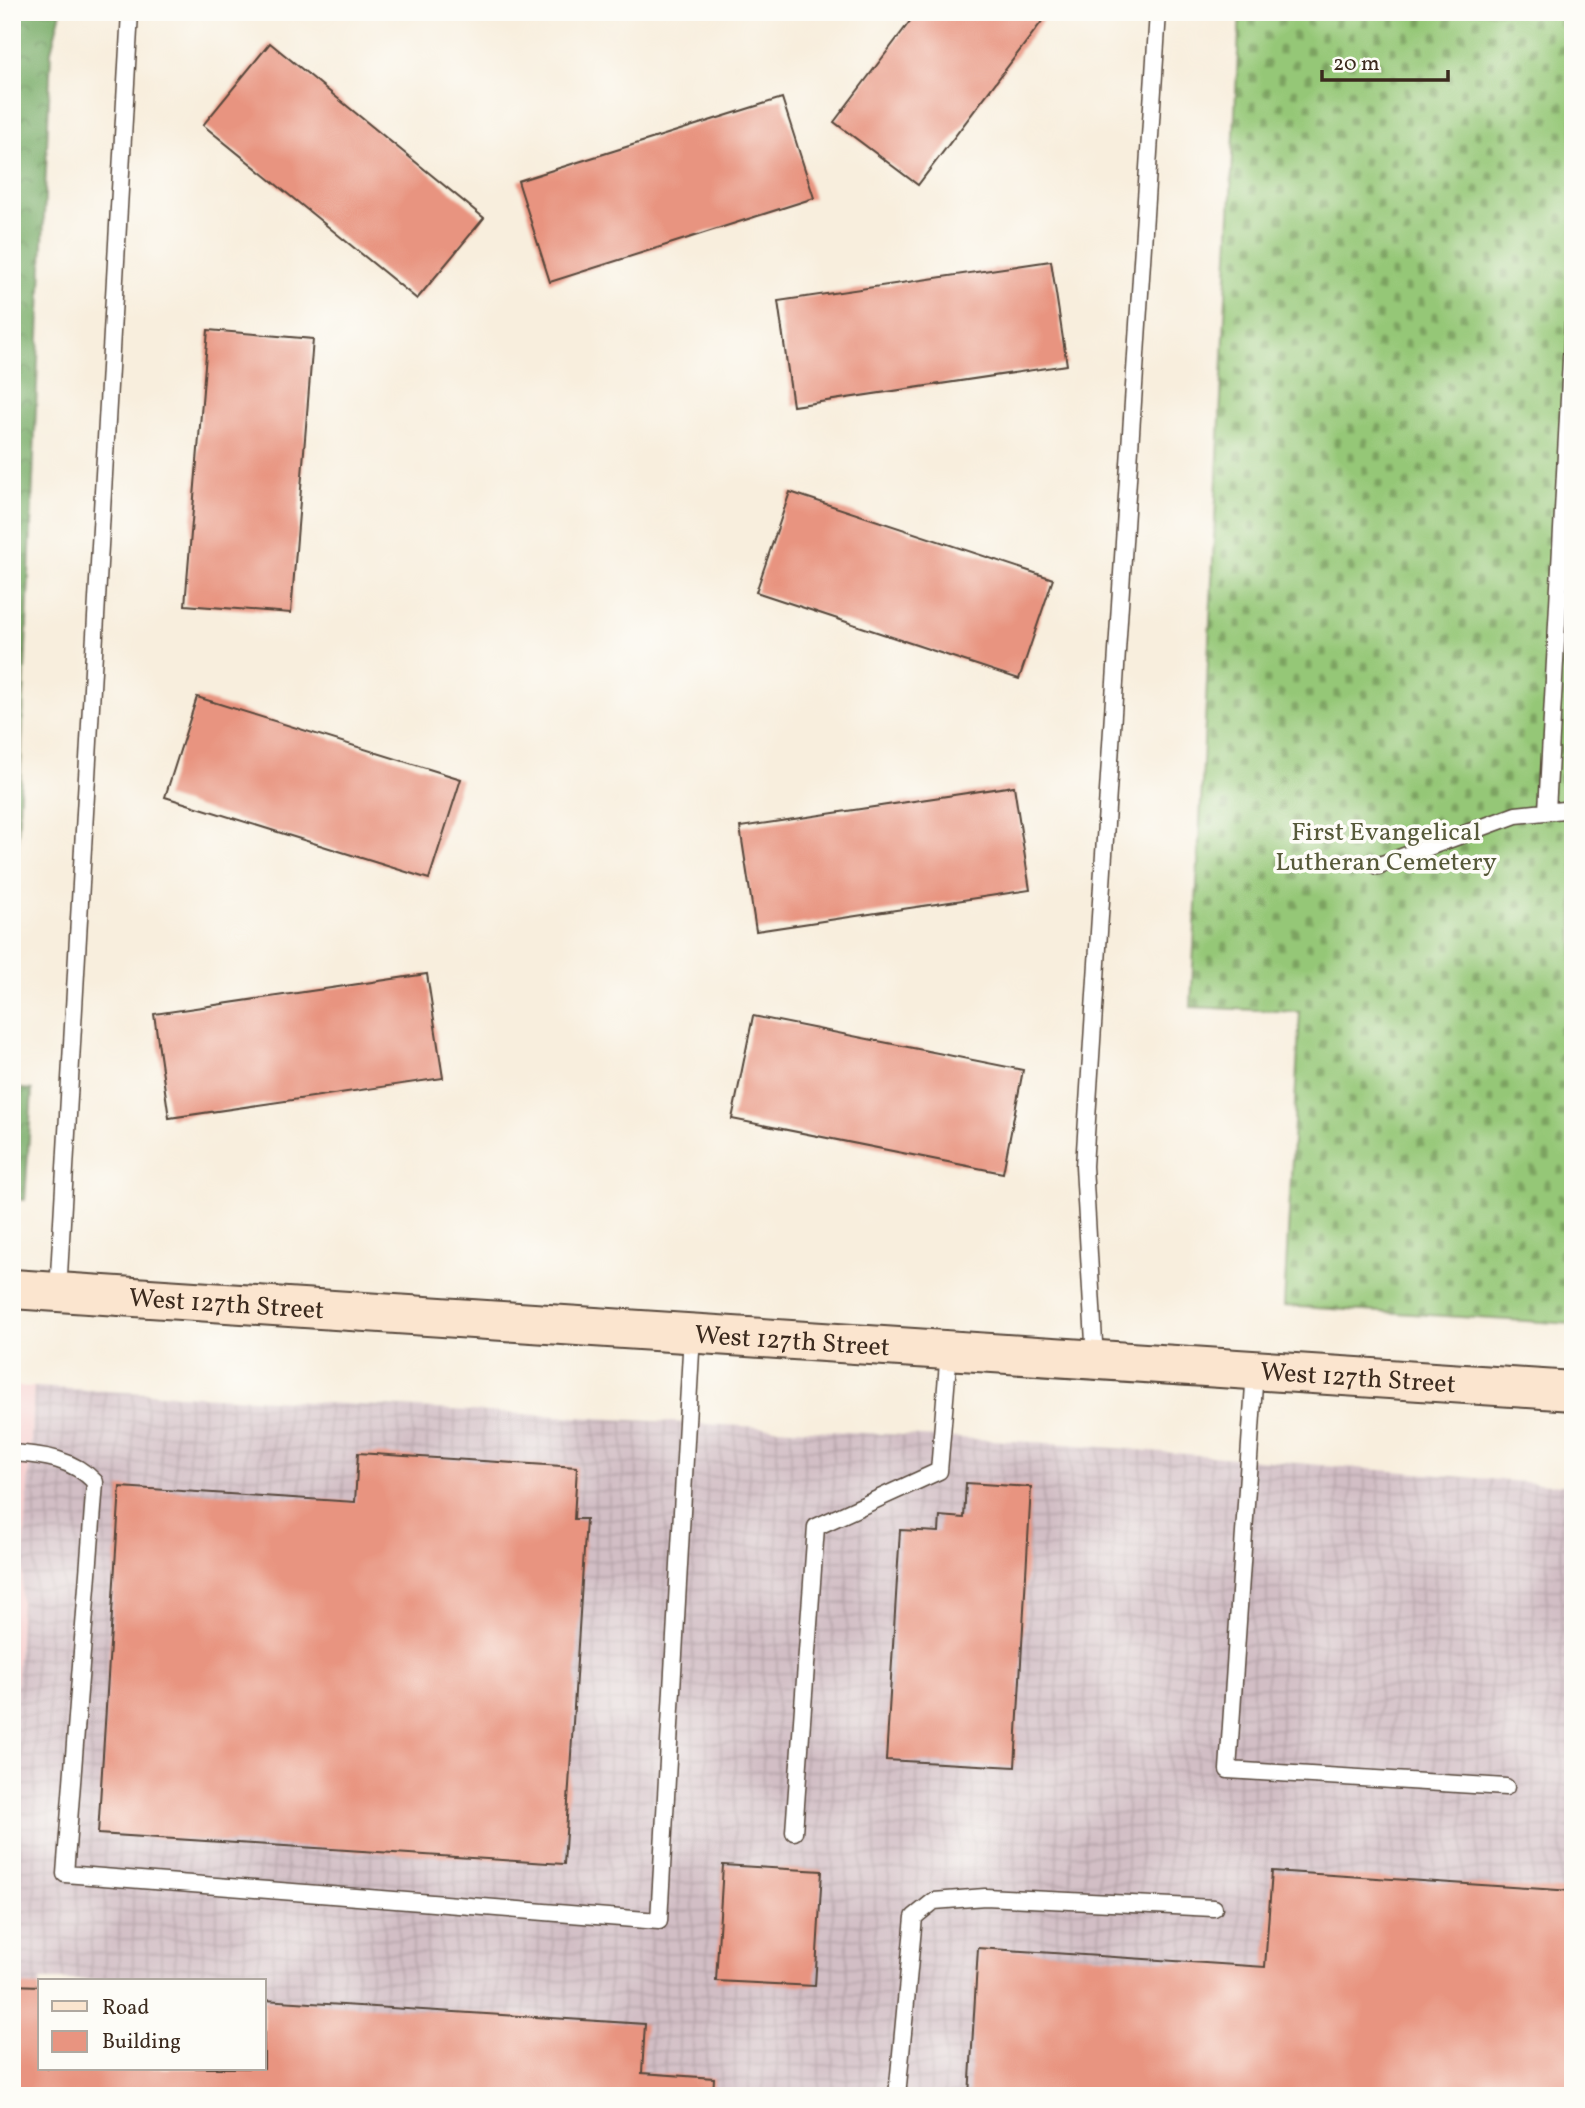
<svg xmlns="http://www.w3.org/2000/svg" width="1585" height="2108" viewBox="0 0 1585 2108" font-family="Vollkorn,serif">
	<defs>
		<pattern id="industrial-grid" width="8" height="8" patternUnits="userSpaceOnUse" patternTransform="scale(1.75)"><rect width="8" height="8" fill="#d2bec5"/><path d="M0 4h8M4 0v8" fill="none" stroke="#b5a3a9"/></pattern>
		<pattern id="forest-crowns" width="20" height="18" patternUnits="userSpaceOnUse" patternTransform="scale(1.75)"><rect width="20" height="18" fill="#78ac68"/><path d="M2 6a3 3 0 1 1 6 0M12 15a3 3 0 1 1 6 0" fill="none" stroke="#648c55"/></pattern>
		<pattern id="cemetery-stones" width="16" height="16" patternUnits="userSpaceOnUse" patternTransform="scale(1.75)"><rect width="16" height="16" fill="#95c777"/><path d="M2 7V4a2 2 0 0 1 4 0v3zM10 15v-3a2 2 0 0 1 4 0v3z" fill="#7ba261"/></pattern>
	</defs>
	<rect width="100%" height="100%" fill="#fdfcf7"/>
	<filter id="ink" filterUnits="userSpaceOnUse"><feTurbulence type="fractalNoise" baseFrequency=".0143" numOctaves="2"/><feDisplacementMap in="SourceGraphic" scale="14" xChannelSelector="R" yChannelSelector="G"/><feConvolveMatrix kernelMatrix="1 2 1 2 8 2 1 2 1" color-interpolation-filters="sRGB"/></filter>
	<filter id="wash" filterUnits="userSpaceOnUse"><feTurbulence type="fractalNoise" baseFrequency=".00686" numOctaves="4" result="noise"/><feDisplacementMap in="SourceGraphic" scale="28" xChannelSelector="R" yChannelSelector="G"/><feGaussianBlur stdDeviation="1.57" result="paint"/><feColorMatrix in="noise" values="0 0 0 0 0 0 0 0 0 0 0 0 0 0 0 0 0 1.4 0 .05"/><feComposite in="paint" operator="in"/></filter>
	<g filter="url(#wash)">
		<rect width="100%" height="100%" fill="#f8eedd"/>
		<path fill="#f7d0d0" d="M12,1386L34,1387L12,1757Z"/>
		<path fill="url(#industrial-grid)" fill-rule="evenodd" d="M34,1387L1066,1444L1573,1486V2096H12V1757ZM40,1980H264V2068H40Z"/>
		<path fill="url(#forest-crowns)" stroke="#5a6b43" stroke-width="2" d="M12,12H61L51,51L12,980Z
			M12,1088L32,1090L25,1200L12,1199Z"/>
		<path fill="url(#cemetery-stones)" stroke="#68784a" stroke-width="2" d="M1240,12H1546L1573,25V1324L1284,1306L1300,1012L1191,1007Z"/>
		<g id="blocks">
			<path fill="#e89480" d="M917,12H1049L918,185L834,122Z
				M270,43L484,218L417,299L203,125Z
				M782,98L814,198L550,282L518,181Z
				M1051,261L1067,365L793,406L778,301Z
				M208,330L313,339L291,613L185,605Z
				M790,492L1053,579L1019,679L756,592Z
				M197,697L461,779L429,879L165,797Z
				M1014,786L1030,890L756,931L740,827Z
				M427,974L443,1078L169,1118L154,1014Z
				M753,1016L1023,1070L1003,1173L732,1119Z
				M358,1453L577,1467L574,1519H586L564,1864L98,1834L120,1487L355,1502Z
				M966,1483L1031,1487L1015,1767L886,1760L900,1530L939,1532L940,1516L964,1518Z
				M723,1865L822,1871L815,1986L716,1981Z
				M1272,1871L1573,1891V2096H969L978,1948L1265,1967Z
				M12,1985L40,1986V2068H264V2000L645,2024L642,2073L714,2078L713,2096H12Z"/>
		</g>
	</g>
	<g filter="url(#ink)">
		<use href="#blocks" fill-opacity="0" stroke="#57473b" stroke-width="2"/>
		<g fill="none" stroke-linecap="round" stroke-linejoin="round">
			<defs>
				<path id="lane" d="M1547,811L1573,323
					M1377,866L1516,815L1573,809
					M58,1293L130,12
					M1095,1360L1084,1166L1158,12
					M1255,1370L1228,1770L1506,1787
					M12,1453C44,1455 73,1459 95,1482L65,1874L659,1921L692,1334
					M794,1832L816,1527L939,1471L949,1351
					M897,2096L914,1917L934,1901L985,1897L1214,1908"/>
				<g id="secondary">
					<path id="s1" d="M12,1289L1573,1391"/>
				</g>
			</defs>
			<use href="#lane" stroke="#57473b" stroke-width="19"/>
			<use href="#secondary" stroke="#57473b" stroke-width="42"/>
			<use href="#lane" stroke="#fff" stroke-width="16"/>
			<use href="#secondary" stroke="#fbe5cf" stroke-width="38"/>
		</g>
	</g>
	<g text-anchor="middle" stroke-width="7" stroke-linejoin="round" paint-order="stroke">
		<g font-size="26" fill="#565939" stroke="#fdfcf7">
			<text x="1386" y="840">First Evangelical<tspan x="1386" dy="30">Lutheran Cemetery</tspan></text>
		</g>
		<g font-size="26" fill="#3b2a1e" stroke="#fdfcf7">
			<text dy="9" stroke="none"><textPath href="#s1" startOffset="215">West 127th Street</textPath></text>
			<text dy="9" stroke="none"><textPath href="#s1" startOffset="782">West 127th Street</textPath></text>
			<text dy="9" stroke="none"><textPath href="#s1" startOffset="1349">West 127th Street</textPath></text>
		</g>
	</g>
	<rect width="1585" height="2108" fill="none" stroke="#fdfcf7" stroke-width="42"/>
	<rect x="38" y="1979" width="228" height="91" fill="#fdfcf7" stroke="#afa8a0" stroke-width="2"/>
	<rect x="52" y="2001" width="35" height="10" fill="#fbe5cf" stroke="#afa8a0" stroke-width="2"/>
	<text x="102" y="2014" font-size="21" fill="#3b2a1e">Road</text>
	<rect x="52" y="2031" width="35" height="21" fill="#e89480" stroke="#afa8a0" stroke-width="2"/>
	<text x="102" y="2048" font-size="21" fill="#3b2a1e">Building</text>
	<path d="M1322 70v10h126v-10" fill="none" stroke="#3b2a1e" stroke-width="3.5"/>
	<text x="1333" y="70" font-size="21" fill="#3b2a1e" stroke="#fdfcf7" stroke-width="5" paint-order="stroke">20 m</text>
</svg>
